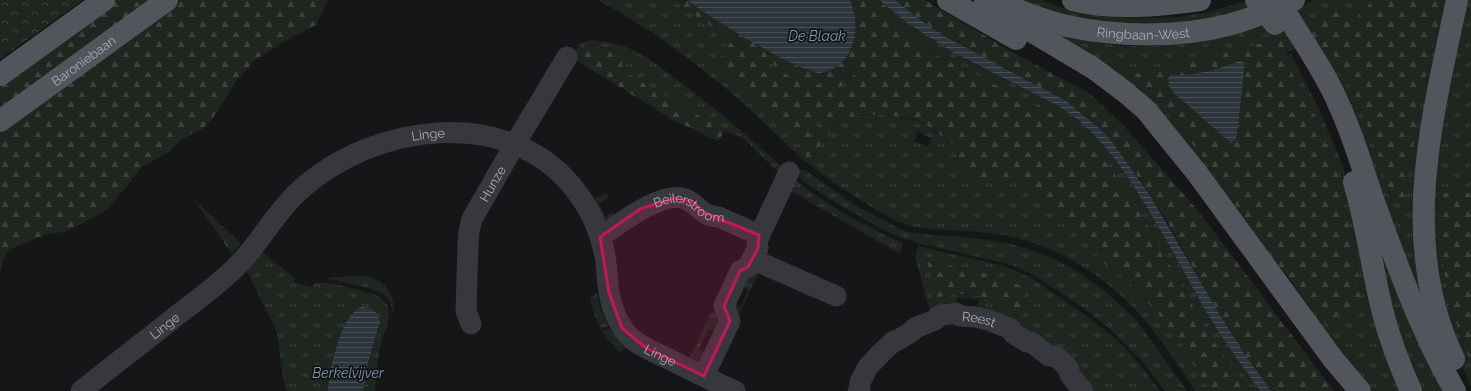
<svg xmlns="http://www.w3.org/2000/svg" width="1471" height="391" viewBox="0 0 1471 391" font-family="Raleway,sans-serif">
	<defs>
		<pattern id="grass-tufts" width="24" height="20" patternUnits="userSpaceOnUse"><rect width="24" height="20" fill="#1e261f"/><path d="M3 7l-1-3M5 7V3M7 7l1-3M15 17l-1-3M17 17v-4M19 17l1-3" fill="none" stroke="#3c433d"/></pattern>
		<pattern id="forest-firs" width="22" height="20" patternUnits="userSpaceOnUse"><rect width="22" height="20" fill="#1e261f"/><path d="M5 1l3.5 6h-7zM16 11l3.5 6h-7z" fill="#3c433d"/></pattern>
		<pattern id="park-crowns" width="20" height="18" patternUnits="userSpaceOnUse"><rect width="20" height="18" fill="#1e261f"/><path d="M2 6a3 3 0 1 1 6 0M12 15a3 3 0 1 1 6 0" fill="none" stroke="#3c433d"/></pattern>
		<pattern id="water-rules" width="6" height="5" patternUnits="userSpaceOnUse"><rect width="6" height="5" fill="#2c353c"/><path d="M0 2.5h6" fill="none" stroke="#485056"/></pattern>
	</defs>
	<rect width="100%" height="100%" fill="#161618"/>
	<path fill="url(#grass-tufts)" fill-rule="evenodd" d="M598,0H673L729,38L785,71L798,77L812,82H823L836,78L846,72L853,65L858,68L803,152L811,160L836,124L841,119L845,117L882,114L919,121L953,144L960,164L979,178L1009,180L1017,182L1060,214L1088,232L1094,241L1099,260L1117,271L1129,283L1156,311L1181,343L1183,348L1211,391H1195C1180,368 1164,343 1146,322C1111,279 1058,245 1003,235C985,232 967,231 948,230C936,229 924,229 912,226C892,221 873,208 856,197C836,185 817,171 799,156C780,139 762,120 743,103C698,64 650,28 598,0ZM729,42C753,56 799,89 826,85C837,83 845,76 853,70L804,144L723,54ZM917,132L932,138L928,147L914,141Z
		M1019,0H1040L1059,7L1089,14L1119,17L1149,18L1179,17L1209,12L1247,1L1269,0L1240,11L1208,20L1161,26L1082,20Z
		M1313,0H1373L1356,18H1350L1340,8L1318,26L1266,42L1148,73L1140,74L1101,59L1125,76L1153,99L1173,119L1209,165L1254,234L1322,324L1362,297L1343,194L1334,163L1308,102L1286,62L1291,59L1289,54H1291L1319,109L1343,166L1405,391H1370L1200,167L1057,35L1093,42L1121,46H1154L1184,44L1214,39L1300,8Z
		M1444,0H1451L1424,295L1421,297L1321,49L1330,48C1359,96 1377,150 1394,204L1404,199L1424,85Z
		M1463,0H1471V193H1442L1452,306L1462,342L1471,363V387L1452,342L1430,242L1435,143Z
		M894,13L931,38L968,61L1060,107C1095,129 1118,163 1140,197C1163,233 1183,271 1204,308C1221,337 1241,364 1260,391H1249L1208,333L1139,210L999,87L940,57L889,21Z
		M593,40C604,42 615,43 626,47C644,54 660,67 675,78C714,107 750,138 786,171L778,172L742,137L725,131L699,117L625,73L622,68L619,50L601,47L576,60L572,58C578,46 579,41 593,40Z
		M803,169L860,208L904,231L920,234L974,238L1011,244L1040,253L1070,267L1106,292L1137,321L1187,391H1165L1140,359L1110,329L1092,314L1034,275L1012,265L918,243L899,237L880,228L825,196L809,185L794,173L798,170Z
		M791,176C824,204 864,226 903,243L900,254L784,187Z
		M607,193L608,197L607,199L599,203L605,216L613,212L614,215L613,217L601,223L590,201Z
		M1371,219L1446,391H1417L1410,375Z
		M918,246L1003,266L1018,272L1033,279L1092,320L1116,339L1137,361L1160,391H1094L1086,381L977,308L979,299L957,298V307L931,314L915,257ZM927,261L981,272L1021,310L980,296L956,294Z
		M262,252L295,278L293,282L311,287L315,283H331L374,294L384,300L388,306L389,317L379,352L375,391H363L368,363L379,328L376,313L371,309L353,312C341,330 330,369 328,391H287C280,372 281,350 276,330L246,270Z
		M760,270L738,317L733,303L741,307L748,290L740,286L746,274Z
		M362,276C384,277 397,294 393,316C393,307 390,299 383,294C374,288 333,279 322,278Z
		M597,293L601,310L608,326L601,330L594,314L590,298Z
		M711,311L720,315L717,332L709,329L699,349L705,352L699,367L688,362Z
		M609,328L625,348L620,353L602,332Z"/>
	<path fill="url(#forest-firs)" fill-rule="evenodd" d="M116,0H155L0,111V83Z
		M180,0H328L316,25L283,42L254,61L235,83L211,121L202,129L196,132H194L186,138L180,140L169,152L143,166L108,209L85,222L64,232L47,234L13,248L8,252L4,258L0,275V129Z
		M673,0C677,0 684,0 688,1C698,6 712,17 723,24C741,35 760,45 778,55C790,62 803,71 817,73C829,74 841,65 847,55C858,38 857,19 850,0H879L894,13L889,21L940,57L1063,119L1090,141L1114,173L1139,210L1208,333L1249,391H1211L1183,348L1181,343L1156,311L1129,283L1117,271L1099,260L1094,241L1088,232L1060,214L1017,182L1009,180L979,179L960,164L953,144L922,122L914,119L882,114L860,115L841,119L836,124L810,161L803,152L858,68L853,65C842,77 829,84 812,82C796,80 782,69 768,61C735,42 703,22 673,0Z
		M895,0H925L1012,52L1089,93L1124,126L1199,212L1334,391H1271C1254,367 1236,344 1221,318C1180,246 1136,151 1068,102L944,36L922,21Z
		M1373,0H1444L1424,85L1404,200L1394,204C1377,150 1360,97 1330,48L1321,49L1317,42L1286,52L1291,59L1286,62L1308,102L1334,163L1343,194L1362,297L1361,304L1322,324L1295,286L1254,234L1209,165L1173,119L1153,99L1125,76L1100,59L1112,62L1140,74L1148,73L1266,42L1318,26L1340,8L1350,18H1356ZM1240,61L1245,66L1237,136L1228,141L1225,136L1174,93C1170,88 1167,84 1168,77L1211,71Z
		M729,42C752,55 800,90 827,84C838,82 845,76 853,69L805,144L716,67Z
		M592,46L620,50L623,71L725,131L718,141L673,120L576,60L581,51Z
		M1442,193H1471V363C1453,320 1441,272 1439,226C1439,215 1441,204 1442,193Z
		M194,200L241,243L232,254Z
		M927,261L981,272L1028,288L1026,298L1021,310L980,296L962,294L936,297Z"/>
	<path fill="url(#park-crowns)" d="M0,0H83L0,59Z"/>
	<path fill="url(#water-rules)" d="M687,0H850C857,18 858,35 849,53C843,63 832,72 820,73C799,73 706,15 687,0Z
		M879,0H895L922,21L944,36L1068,102L1100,129L1113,143L1150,195L1223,320L1243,352L1271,391H1260C1241,364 1221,337 1204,308C1184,272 1164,235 1142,200C1120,164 1096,130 1060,107L954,53L906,22Z
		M1240,61L1245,63L1237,136L1235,140L1231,143L1174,93L1169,86L1168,79L1170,75H1184L1211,71Z
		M361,307C372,307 378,312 380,322L368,363L363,391H328C329,371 341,314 361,307Z"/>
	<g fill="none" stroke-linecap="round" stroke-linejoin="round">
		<g stroke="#37383d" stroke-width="21">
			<path id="s1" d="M600,237C618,225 662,190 685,199C700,204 699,216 719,217L759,235"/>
			<path d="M752,259L836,296"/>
			<path id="s2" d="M471,324L466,311L468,244L469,231L472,219L515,144L567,57"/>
			<path d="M704,376L730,321L724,306L740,271L748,267L752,259L758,248L757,241L789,172"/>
			<path id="s3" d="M81,391C112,366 144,342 175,317C196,301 218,285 237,266C260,243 275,213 299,191C374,122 514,103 579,195C592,213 601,235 605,256C607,268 607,280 609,292C612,309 619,327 632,339C643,348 658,354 671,360C692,371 713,381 735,391"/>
			<path id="s4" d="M858,391L860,388V382L868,367L881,353L894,341L898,340L911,332L915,328L935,320L939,316L956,313L960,316L975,317L988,320L1011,329L1014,334L1027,342H1031L1049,356H1056L1068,368L1070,375L1083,391"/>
		</g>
		<g stroke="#53555c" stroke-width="22">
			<path d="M948,0L1016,39"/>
			<path d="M985,0L1004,15L1093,68L1125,92L1146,110L1197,173L1333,359L1360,391"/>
			<path d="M1073,0C1114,10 1158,6 1200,0"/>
			<path id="s5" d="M1010,7C1028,14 1048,22 1067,26C1117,37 1178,38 1228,25C1251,19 1272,10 1294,0"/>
			<path d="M1289,18C1306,46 1326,74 1339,105C1353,135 1362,167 1373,199C1396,262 1421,332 1455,391"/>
			<path d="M0,75L104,0"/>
			<path id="s6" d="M0,121L167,0"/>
			<path d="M1354,182C1367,225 1372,270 1383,313C1390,340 1400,366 1411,391"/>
			<path d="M1454,359C1398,243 1432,119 1457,0"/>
		</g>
		<path stroke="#53555c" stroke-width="22" d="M1256,0L1275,24"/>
	</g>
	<path fill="#c2185b" fill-opacity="0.2" stroke="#c2185b" stroke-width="3" stroke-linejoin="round" d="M675,198L693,202L700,211L759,235L758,248L748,267L740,271L724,306L730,321L704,376L646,348L622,328L609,293L600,237L640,209Z"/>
	<g text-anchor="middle" stroke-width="3.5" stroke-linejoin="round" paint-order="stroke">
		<g font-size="13" fill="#a8adb8" stroke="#111113">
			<text dy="5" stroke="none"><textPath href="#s5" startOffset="137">Ringbaan-West</textPath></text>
			<text dy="5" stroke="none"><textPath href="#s6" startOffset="103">Baroniebaan</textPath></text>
			<text dy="5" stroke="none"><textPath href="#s3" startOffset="441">Linge</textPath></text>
			<text dy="5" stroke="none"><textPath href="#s2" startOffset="147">Hunze</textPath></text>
			<text dy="5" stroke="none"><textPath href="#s1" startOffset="102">Beilerstroom</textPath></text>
			<text dy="5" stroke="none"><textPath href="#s4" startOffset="157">Reest</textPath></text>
			<text dy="5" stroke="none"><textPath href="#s3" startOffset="106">Linge</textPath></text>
			<text dy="5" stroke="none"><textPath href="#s3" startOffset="801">Linge</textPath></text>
		</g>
		<g font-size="14" font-style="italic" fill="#7f9bb3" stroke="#111113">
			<text x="817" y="41">De Blaak</text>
			<text x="348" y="378">Berkelvijver</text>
		</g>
	</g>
</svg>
